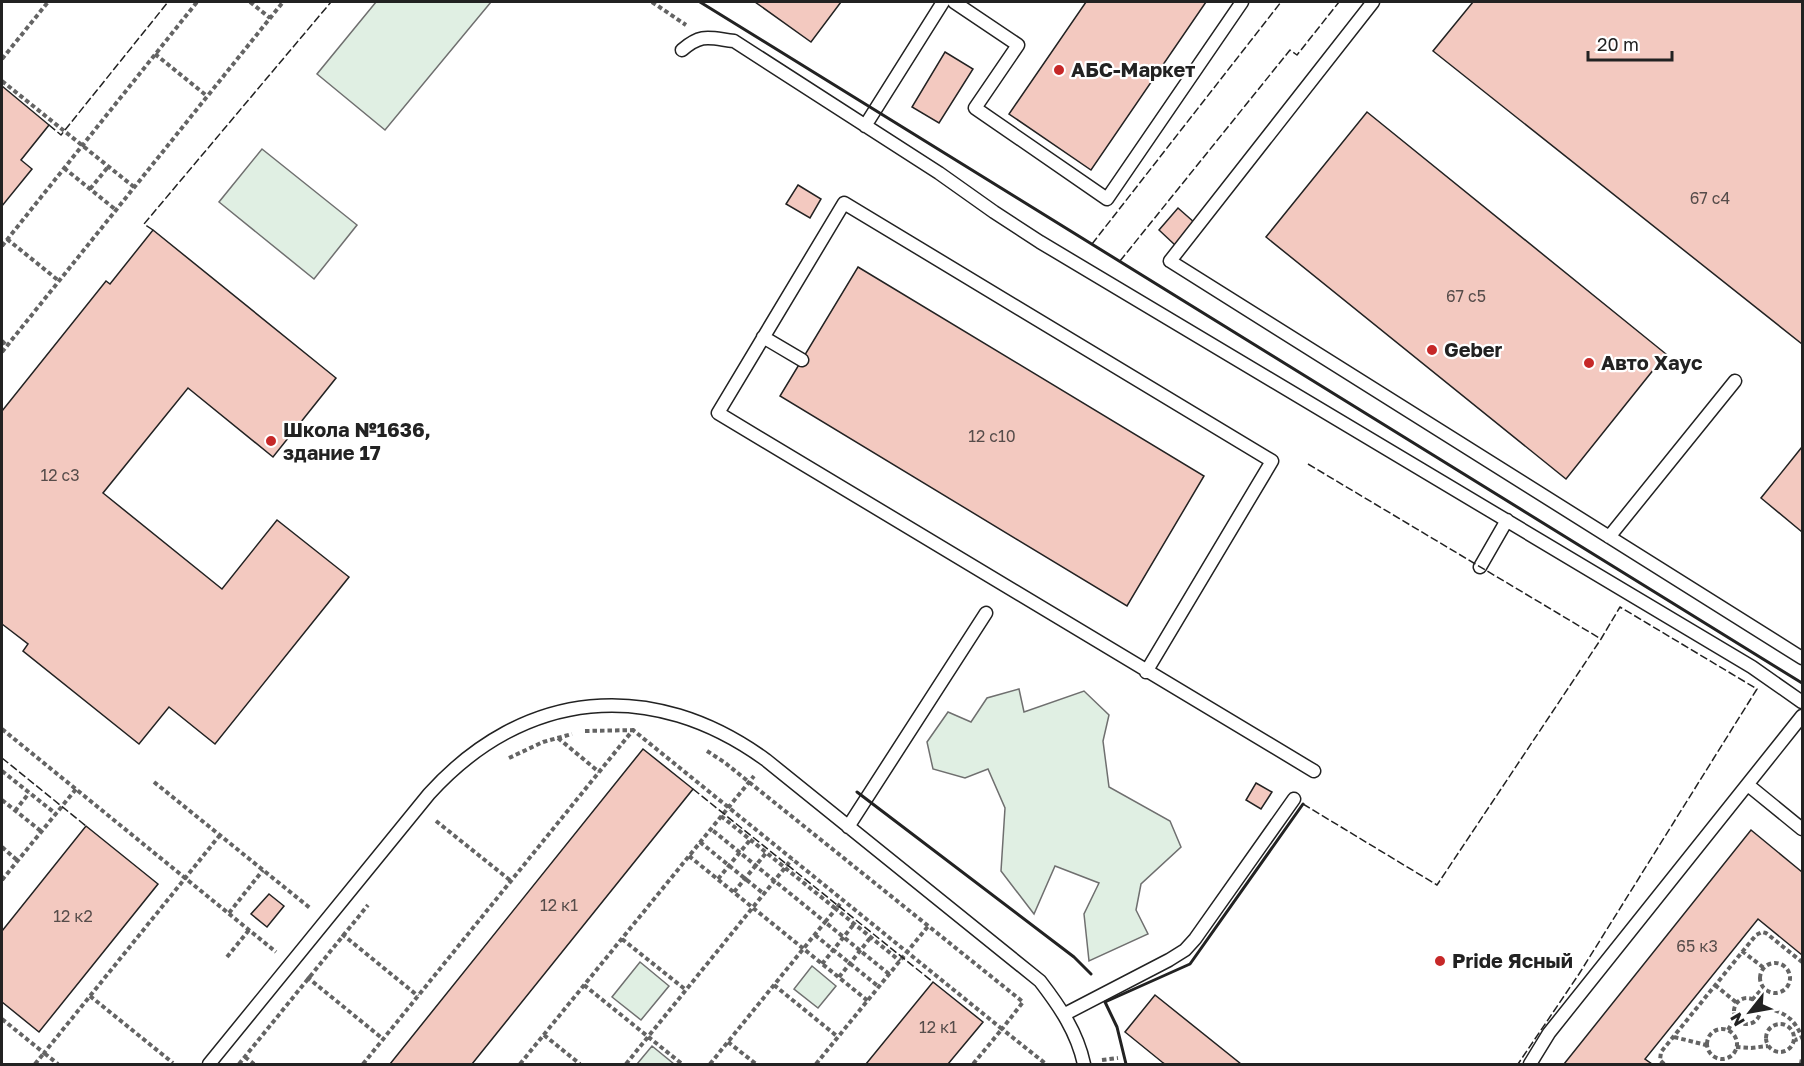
<svg xmlns="http://www.w3.org/2000/svg" width="1804" height="1066" viewBox="0 0 1804 1066" font-family="'Golos Text',sans-serif">
	<rect width="100%" height="100%" fill="#fff"/>
	<path fill="#e0efe3" stroke="#6f6f6f" stroke-width="1.5" d="M376,2H491L385,130L317,74Z
		M262,149L357,225L314,279L219,202Z
		M1019,689L1024,712L1084,691L1109,715L1103,741L1109,787L1170,821L1181,847L1141,884L1136,910L1148,934L1089,961L1084,914L1099,883L1055,866L1034,914L1001,871L1005,808L988,769L965,778L933,769L927,742L948,712L971,722L987,698Z
		M640,962L669,986L641,1020L612,997Z
		M812,966L836,986L818,1008L794,989Z
		M652,1046L674,1064H637Z"/>
	<path fill="#f3c9c0" stroke="#222" stroke-width="1.5" d="M755,2H841L811,42Z
		M1086,2H1206L1091,170L1009,114Z
		M1473,2H1802V344L1433,51Z
		M945,52L973,69L939,123L912,107Z
		M2,86L49,125L21,160L32,169L2,206Z
		M1367,112L1666,354L1566,479L1266,237Z
		M798,185L821,199L810,218L786,204Z
		M1178,208L1195,223L1175,245L1159,230Z
		M153,230L336,378L273,457L188,388L103,493L222,589L277,520L349,577L215,744L169,707L139,744L23,651L28,644L2,624V411L106,281L110,284Z
		M858,267L1204,476L1127,606L780,396Z
		M1802,447V532L1761,498Z
		M643,749L693,789L472,1064H390Z
		M1256,783L1272,792L1261,809L1246,800Z
		M86,826L158,884L39,1032L2,1002V931Z
		M1751,830L1802,872V955L1758,919L1645,1059L1652,1064H1564Z
		M269,894L284,906L267,927L251,914Z
		M933,982L983,1022L948,1064H866Z
		M1155,995L1241,1064H1165L1162,1062L1125,1032Z"/>
	<g fill="none" stroke-linecap="round" stroke-linejoin="round">
		<defs>
			<path id="lane" d="M954,2L1018,45L975,108L1107,199L1242,2
				M1373,2L1170,261L1802,658
				M682,50C702,33 709,38 734,41L939,173L994,212L1040,242L1752,667L1802,702
				M865,126L943,2
				M763,337L802,360
				M1609,537L1735,381
				M1480,567L1507,520
				M1146,672L1272,461L844,203L718,413L1314,771
				M1748,785L1802,829
				M848,827L986,613
				M1065,1014L1169,960L1185,950L1195,939L1294,799
				M209,1064L429,794C524,689 652,677 766,760L1040,981C1060,1007 1077,1032 1084,1064
				M1530,1064L1549,1033L1802,716"/>
		</defs>
		<use href="#lane" stroke="#222" stroke-width="15"/>
		<path stroke="#646464" stroke-width="4" stroke-dasharray="4.5 3" stroke-linecap="butt" d="M250,2L270,18
			M652,2L686,25
			M155,54L207,96
			M2,59L48,2
			M2,81L134,187
			M64,168L116,210
			M90,189L108,167
			M7,239L59,281
			M2,246L197,2
			M2,341L7,346
			M2,352L283,2
			M2,729L276,952
			M585,731L637,730
			M558,738L599,772
			M707,751L724,762L1023,1002L1002,1029L1046,1064
			M509,758L543,742L572,734
			M2,771L56,814
			M154,782L310,908
			M2,800L42,832
			M15,811L29,793
			M721,816L836,909L843,900
			M436,821L511,881
			M700,842L764,894
			M2,847L18,861
			M689,856L868,1001
			M718,879L750,840
			M2,880L76,789
			M734,892L766,853
			M229,913L263,870
			M342,934L418,996
			M815,935L879,987
			M622,939L686,990
			M1742,951L1764,968
			M227,957L249,930
			M1760 978a15 15 0 1 1 30 0a15 15 0 1 1-30 0Z
			M822,964L854,924
			M889,974L825,922L836,909L900,961
			M307,977L383,1039
			M839,977L871,937
			M584,985L682,1064
			M774,985L838,1037
			M1715,985L1737,1003
			M90,996L173,1063
			M1734 1011a13 13 0 1 1 26 0a13 13 0 1 1-26 0Z
			M1752,1000L1763,988
			M1760,1008C1781,1009 1795,1018 1802,1038L1795,1040
			M2,1019L44,1053L220,835
			M1766 1038a14 14 0 1 1 28 0a14 14 0 1 1-28 0Z
			M1707 1044a15 15 0 1 1 30 0a15 15 0 1 1-30 0Z
			M1728,1030L1735,1018
			M544,1035L580,1064
			M1674,1037L1706,1045
			M728,1042L756,1064
			M1736,1047L1751,1048L1768,1046
			M245,1057L254,1064
			M1102,1060L1118,1058
			M35,1064L44,1053L58,1064
			M239,1064L368,905
			M363,1064L633,730L1002,1029L973,1064
			M520,1064L754,776
			M626,1064L792,859
			M710,1064L825,922L711,829
			M816,1064L929,925
			M1664,1064L1660,1060L1661,1052L1756,935L1762,932L1766,933L1802,962
			M1801,1064L1802,1058"/>
		<use href="#lane" stroke="#fff" stroke-width="12"/>
		<path stroke="#222" stroke-width="1.5" stroke-dasharray="8 3" stroke-linecap="butt" d="M49,125L61,135L168,2
			M153,230L144,224L331,2
			M1092,244L1281,2
			M1120,261L1290,50L1297,55L1339,2
			M1308,464L1601,639
			M2,758L86,826
			M693,789L933,982
			M1303,804L1437,885L1601,639L1620,607L1757,689L1579,974L1518,1064"/>
		<path stroke="#222" stroke-width="3" d="M700,2L1802,683
			M857,792L1074,957L1091,974
			M1126,1064L1117,1027L1105,1002L1190,964L1303,804"/>
	</g>
	<g fill="#c62828" stroke="#fff" stroke-width="2">
		<circle cx="1059" cy="70" r="6"/>
		<circle cx="1432" cy="350" r="6"/>
		<circle cx="1589" cy="363" r="6"/>
		<circle cx="271" cy="441" r="6"/>
		<circle cx="1440" cy="961" r="6"/>
	</g>
	<g text-anchor="middle" stroke-width="4.5" stroke-linejoin="round" paint-order="stroke">
		<g font-size="16" fill="#564c4a">
			<text x="1710" y="204">67 с4</text>
			<text x="1466" y="302">67 с5</text>
			<text x="992" y="442">12 с10</text>
			<text x="60" y="481">12 с3</text>
			<text x="559" y="911">12 к1</text>
			<text x="73" y="922">12 к2</text>
			<text x="1697" y="952">65 к3</text>
			<text x="938" y="1033">12 к1</text>
		</g>
		<g font-size="20" font-weight="bold" fill="#222" stroke="#fff" text-anchor="start">
			<text x="1071" y="77">АБС-Маркет</text>
			<text x="1444" y="357">Geber</text>
			<text x="1601" y="370">Авто Хаус</text>
			<text x="283" y="437">Школа №1636,<tspan x="283" dy="23">здание 17</tspan></text>
			<text x="1452" y="968">Pride Ясный</text>
		</g>
	</g>
	<rect width="1804" height="1066" fill="none" stroke="#222222" stroke-width="6"/>
	<g transform="translate(1750 1012) rotate(239)" stroke="#ffffff" stroke-width="4.5" paint-order="stroke">
	<path d="M0-4.5L10 22L0 15L-10 22Z" fill="#222222"/>
	<text y="-9" font-size="16" font-weight="bold" text-anchor="middle" fill="#222222">N</text>
	</g>
	<path d="M1588 51v9h84v-9" fill="none" stroke="#222222" stroke-width="3"/>
	<text x="1597" y="51" font-size="18" fill="#222222" stroke="#ffffff" stroke-width="4.5" paint-order="stroke">20 m</text>
</svg>
